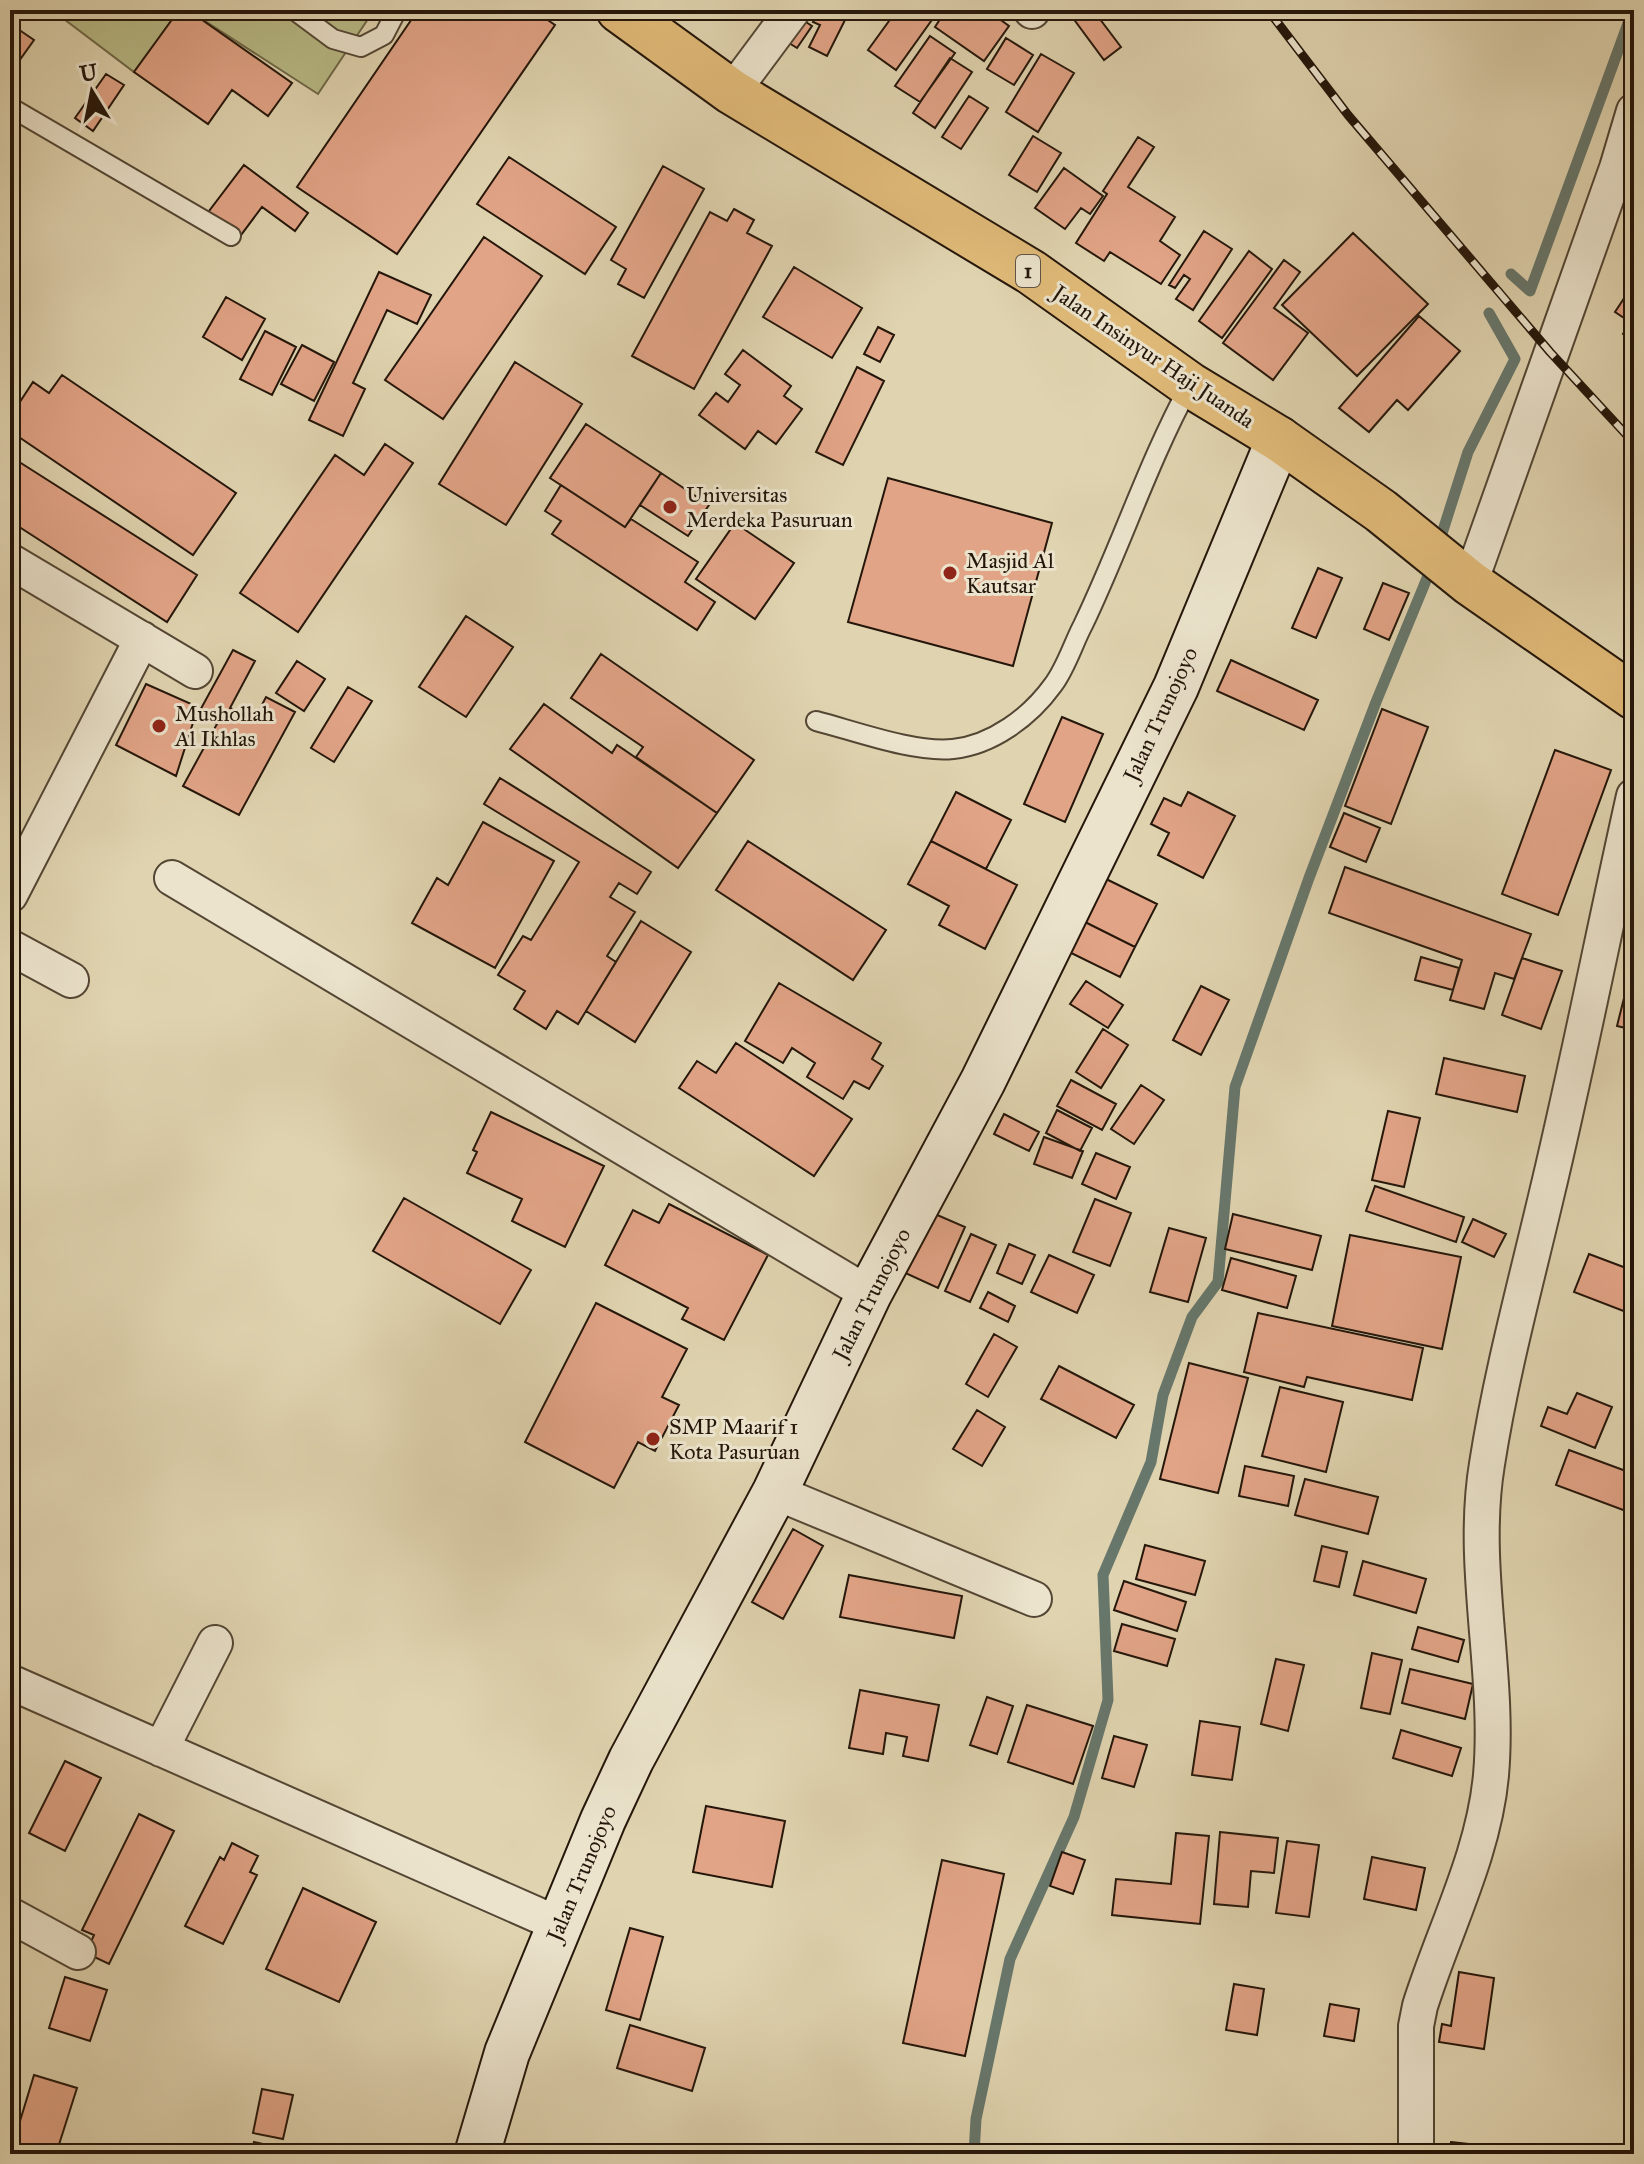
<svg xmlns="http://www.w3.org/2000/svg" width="1644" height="2164" viewBox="0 0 1644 2164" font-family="'IM FELL Great Primer',serif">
	<rect width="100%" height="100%" fill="#e0d4b0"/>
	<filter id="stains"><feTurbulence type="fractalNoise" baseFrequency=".0025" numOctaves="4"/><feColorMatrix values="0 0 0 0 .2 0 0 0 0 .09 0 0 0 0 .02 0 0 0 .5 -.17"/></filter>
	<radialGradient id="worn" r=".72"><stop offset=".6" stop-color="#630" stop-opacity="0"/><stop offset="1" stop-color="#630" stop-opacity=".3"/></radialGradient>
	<path fill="#b8bb87" stroke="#6e6848" stroke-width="2" d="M52,10H179L134,72Z
		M188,10H374L318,94Z"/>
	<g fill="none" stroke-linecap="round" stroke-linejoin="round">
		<path stroke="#67776c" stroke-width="11" d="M1511,274L1530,291L1633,10
			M1438,546L1468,452L1515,359L1489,313
			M974,2154L976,2119L1010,1959L1074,1817L1108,1700L1103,1575L1151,1462L1163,1395L1192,1317L1218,1282L1235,1087L1309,878L1376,702L1432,566"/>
	</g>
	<path fill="#e2a487" stroke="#24160a" stroke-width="2" d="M179,10H188L292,83L268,116L232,90L208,124L134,72Z
		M418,10H533L555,25L397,254L297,187Z
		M752,10H784L774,26Z
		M819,10L845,20L827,56L809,47L820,25L813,22Z
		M869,10H891L883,20Z
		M897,10H939L896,70L868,50Z
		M946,10H987L1009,26L984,61L935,27Z
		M1067,10H1093L1121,47L1104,60Z
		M795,15L812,26L797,48L781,38Z
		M12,25L34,40L14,68L10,65Z
		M930,36L955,53L920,102L895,86Z
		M1006,38L1033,55L1014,85L987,69Z
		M1041,54L1074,73L1038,132L1006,112Z
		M950,58L972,72L935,128L913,113Z
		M106,74L124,85L93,131L75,118Z
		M969,96L988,108L961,149L942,137Z
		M1033,136L1061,153L1037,192L1009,175Z
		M1138,137L1154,147L1128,187L1175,217L1160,241L1180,255L1161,284L1110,252L1104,261L1076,243L1107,194L1103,191Z
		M509,157L616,227L585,274L477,204Z
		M244,165L308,213L295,231L262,207L238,239L206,215Z
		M663,166L704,189L644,298L618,284L626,269L611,260Z
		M1064,168L1103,196L1090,214L1081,208L1065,229L1035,208Z
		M734,209L754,220L747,233L772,246L694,389L632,356L710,212L727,221Z
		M1204,231L1232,249L1193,310L1176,299L1190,279L1184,275L1175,288L1169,285Z
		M1353,233L1428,304L1357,376L1282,305Z
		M484,237L542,276L443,419L385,380Z
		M1249,251L1272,269L1222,338L1199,321Z
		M1284,260L1300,272L1274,308L1308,333L1273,380L1223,343Z
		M794,267L862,308L832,358L763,317Z
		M379,272L431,295L417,324L387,310L353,383L365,389L343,436L309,420Z
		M1634,283V341L1623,334L1630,322L1615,312Z
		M226,297L265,319L242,360L203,337Z
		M1419,316L1460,351L1408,410L1397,400L1369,432L1339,408Z
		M878,327L894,335L880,362L864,354Z
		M265,331L296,347L272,395L240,379Z
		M302,345L334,362L314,401L281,384Z
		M743,350L791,386L784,396L802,409L776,444L758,431L745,449L699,415L716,393L728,402L740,385L725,374Z
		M515,362L582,404L506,525L439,484Z
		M857,367L884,381L843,465L816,452Z
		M62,375L236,493L193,555L10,431V417L33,382L49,393Z
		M586,424L661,473L625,527L550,478Z
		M385,444L413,463L298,632L240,593L335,455L364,475Z
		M13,458L197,575L167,622L10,521V463Z
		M661,473L709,505L688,536L640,505Z
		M888,478L1052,523L1013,666L848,622Z
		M561,485L625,527L631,519L698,562L685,582L715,602L697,630L552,534L561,521L545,511Z
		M735,523L794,563L755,619L696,579Z
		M1318,568L1342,578L1316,638L1292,628Z
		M1383,583L1409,593L1389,640L1364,629Z
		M466,616L513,647L466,717L419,687Z
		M233,650L255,661L230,708L254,720L266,697L295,712L239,815L183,786L217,724L198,714Z
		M601,654L754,760L717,813L636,757L643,747L571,698Z
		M1231,660L1318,700L1304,730L1217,691Z
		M297,661L325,679L304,711L276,693Z
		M146,684L198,707L176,776L116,745Z
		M348,687L372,701L334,762L311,748Z
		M544,704L612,753L617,745L717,813L678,868L510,749Z
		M1382,709L1428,727L1391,824L1345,806Z
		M1062,717L1103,734L1065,822L1024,804Z
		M1555,750L1611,770L1558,915L1502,894Z
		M500,778L651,872L637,894L619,883L610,897L635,912L607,956L616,962L578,1024L557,1011L546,1029L514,1009L525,991L498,975L523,936L531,940L579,862L484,804Z
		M956,792L1011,820L986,869L931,841Z
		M1188,792L1235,816L1203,878L1158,855L1169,833L1151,824L1164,798L1181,806Z
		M1344,813L1380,828L1366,862L1330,847Z
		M483,822L554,861L495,968L412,923L437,878L448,885Z
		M748,841L886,930L853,980L716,890Z
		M931,841L1017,885L985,949L939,925L949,906L908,884Z
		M1345,867L1531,934L1514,979L1495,973L1484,1009L1450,1000L1462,960L1329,913Z
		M1098,875L1157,904L1135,947L1077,918Z
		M1077,918L1135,947L1120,977L1061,948Z
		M641,921L691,952L635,1042L586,1011Z
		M1421,957L1459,968L1453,990L1415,980Z
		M1522,958L1562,971L1541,1029L1502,1015Z
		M1634,958V1030L1617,1026Z
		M1086,981L1123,1005L1108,1028L1070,1004Z
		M779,983L881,1043L872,1059L883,1066L869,1089L854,1081L843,1099L807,1077L815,1063L792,1048L783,1063L745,1041Z
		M1201,986L1229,1000L1201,1055L1173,1040Z
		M1103,1029L1128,1045L1101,1088L1076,1072Z
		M736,1043L852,1119L814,1176L679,1088L697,1061L716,1073Z
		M1444,1058L1525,1076L1517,1112L1436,1094Z
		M1071,1080L1116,1104L1102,1130L1057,1106Z
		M1141,1085L1164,1100L1134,1144L1111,1129Z
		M1057,1110L1092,1128L1080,1151L1046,1133Z
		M1388,1111L1420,1118L1404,1187L1372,1180Z
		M491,1112L604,1166L565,1247L512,1221L522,1199L467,1173L477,1152L473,1150Z
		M1004,1114L1039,1132L1029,1151L994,1134Z
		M1044,1137L1083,1151L1072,1178L1034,1164Z
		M1096,1153L1130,1167L1116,1199L1082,1184Z
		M1375,1186L1464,1217L1456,1242L1366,1211Z
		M404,1198L531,1270L500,1324L373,1251Z
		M1095,1199L1131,1213L1110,1266L1073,1252Z
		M669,1204L768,1255L724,1340L682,1319L688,1308L605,1265L633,1210L659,1223Z
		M928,1211L965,1227L938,1288L901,1271Z
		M1233,1214L1321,1236L1312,1270L1225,1249Z
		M1473,1219L1506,1234L1494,1257L1462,1242Z
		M1169,1228L1206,1238L1188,1302L1150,1292Z
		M971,1234L996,1245L970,1302L945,1291Z
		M1350,1235L1461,1257L1442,1349L1332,1326Z
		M1009,1244L1035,1255L1022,1284L997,1273Z
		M1589,1254L1634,1271V1315L1574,1292Z
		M1049,1255L1094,1275L1077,1313L1031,1292Z
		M1231,1258L1296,1276L1287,1308L1222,1290Z
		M988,1292L1015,1306L1008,1322L980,1308Z
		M596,1303L687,1349L662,1397L679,1405L655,1451L638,1442L614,1488L525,1442Z
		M1258,1313L1423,1348L1412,1400L1307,1377L1304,1387L1244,1372Z
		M994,1334L1017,1347L988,1397L966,1384Z
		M1189,1363L1248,1378L1218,1493L1160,1479Z
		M1059,1366L1134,1405L1116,1438L1041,1399Z
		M1280,1387L1343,1402L1326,1472L1262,1456Z
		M1577,1393L1612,1407L1595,1448L1541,1426L1548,1407L1567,1414Z
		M977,1410L1005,1427L982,1466L953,1449Z
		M1569,1450L1634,1474V1514L1556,1485Z
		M1245,1466L1294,1476L1288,1506L1239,1496Z
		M1305,1479L1378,1497L1368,1534L1295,1515Z
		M793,1529L823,1546L783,1619L752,1602Z
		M1145,1545L1205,1561L1195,1595L1136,1579Z
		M1322,1546L1347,1552L1339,1587L1314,1581Z
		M1363,1561L1426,1579L1416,1613L1354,1595Z
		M849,1575L962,1596L954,1638L840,1617Z
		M1124,1581L1186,1602L1177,1631L1114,1610Z
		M1122,1624L1175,1639L1167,1666L1114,1651Z
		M1418,1627L1464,1640L1458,1662L1412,1649Z
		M1372,1653L1402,1660L1390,1714L1361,1708Z
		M1276,1659L1304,1665L1288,1731L1261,1724Z
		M1410,1669L1473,1684L1465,1719L1402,1703Z
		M860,1690L939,1705L928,1761L903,1756L907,1737L886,1733L883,1754L849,1748Z
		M987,1697L1013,1706L997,1754L970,1745Z
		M1027,1705L1093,1726L1073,1784L1008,1762Z
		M1200,1721L1240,1727L1232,1780L1192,1775Z
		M1401,1730L1461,1748L1452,1776L1393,1758Z
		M1114,1736L1147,1745L1134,1787L1102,1778Z
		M65,1761L101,1778L65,1851L29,1833Z
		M706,1806L785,1821L772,1887L693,1872Z
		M139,1814L174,1831L109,1964L86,1953L94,1935L82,1930Z
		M1220,1832L1278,1838L1274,1873L1251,1871L1248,1907L1214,1904Z
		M1176,1833L1209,1836L1200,1924L1112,1915L1116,1879L1171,1884Z
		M1287,1841L1319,1845L1309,1917L1276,1913Z
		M232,1843L258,1856L250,1872L257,1875L223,1944L185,1926L220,1857L224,1860Z
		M1062,1852L1085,1860L1073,1894L1050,1886Z
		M1372,1857L1425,1868L1416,1910L1364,1899Z
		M942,1860L1004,1874L965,2056L903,2043Z
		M303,1888L376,1922L339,2002L266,1969Z
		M630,1928L663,1937L640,2020L606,2010Z
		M1459,1972L1494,1978L1484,2049L1439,2042L1442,2024L1451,2026Z
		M65,1977L107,1990L90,2041L49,2028Z
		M1234,1984L1264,1989L1257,2035L1226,2030Z
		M1330,2004L1359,2009L1354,2041L1324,2036Z
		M630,2025L705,2048L692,2091L617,2068Z
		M34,2075L77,2088L56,2154H10Z
		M262,2089L293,2095L283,2139L253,2133Z
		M254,2142L290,2150L289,2154H251Z
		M1451,2142L1504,2148V2154H1449Z"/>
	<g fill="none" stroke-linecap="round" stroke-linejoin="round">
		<defs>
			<path id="lane" d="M294,10L333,39L361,47L384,35L397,10
				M10,107L231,236
				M816,721C855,731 914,753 953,749C992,745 1030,717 1053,685C1066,668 1073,644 1083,625C1121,546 1148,462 1190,385"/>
			<path id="street" d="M1031,10L1032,11
				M732,92L793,10
				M10,561L195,671
				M1470,583L1617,168L1634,111
				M172,878L869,1294
				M10,895L142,639
				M10,947L71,980
				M775,1492L1034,1599
				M10,1682L558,1924
				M161,1749L215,1643
				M10,1915L78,1952
				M1416,2154V2026L1420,2006C1444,1930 1484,1854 1491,1775C1500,1673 1470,1566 1487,1464C1501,1374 1525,1286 1546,1197C1578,1064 1604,930 1634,796"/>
			<path id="secondary" d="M477,2154L507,2053L603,1820L631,1760L775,1492L869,1294L983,1081L1176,687L1279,439"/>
			<path id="highway" d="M619,10L732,92L1031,272L1190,385L1279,439L1381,511L1470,583L1634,697"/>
		</defs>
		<use href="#lane" stroke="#534634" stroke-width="22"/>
		<use href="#street" stroke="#534634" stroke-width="38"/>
		<use href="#secondary" stroke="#24160a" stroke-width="48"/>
		<use href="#highway" stroke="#24160a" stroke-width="48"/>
		<use href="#lane" stroke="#ebe3cc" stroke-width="18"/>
		<use href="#street" stroke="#ebe3cc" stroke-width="34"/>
		<use href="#secondary" stroke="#ebe3cc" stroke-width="44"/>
		<use href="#highway" stroke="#e0ba78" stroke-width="44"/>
		<defs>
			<path id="rail" d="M1268,10L1348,115L1550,352L1634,443"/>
		</defs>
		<use href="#rail" stroke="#24160a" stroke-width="9"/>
		<use href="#rail" stroke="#ebe3cc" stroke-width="6" stroke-dasharray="18" stroke-linecap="butt"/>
	</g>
	<g fill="#8f2418" stroke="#ebe3cc" stroke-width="3">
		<circle cx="670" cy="507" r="8"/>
		<circle cx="950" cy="573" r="8"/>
		<circle cx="159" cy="726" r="8"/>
		<circle cx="653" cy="1439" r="8"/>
	</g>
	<g text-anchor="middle" stroke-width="6" stroke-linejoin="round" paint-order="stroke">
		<rect fill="#ebe3cc" stroke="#605444" stroke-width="2" x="1016" y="255" width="24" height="32" rx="6"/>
		<g font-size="20" font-weight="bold" fill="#24160a">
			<text x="1028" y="278">1</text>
		</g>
		<g font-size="22" fill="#24160a" stroke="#ebe3cc">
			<text transform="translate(1154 356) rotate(34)" y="8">Jalan Insinyur Haji Juanda</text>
			<text transform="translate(1160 714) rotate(-65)" y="8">Jalan Trunojoyo</text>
			<text transform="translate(871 1294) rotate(-63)" y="8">Jalan Trunojoyo</text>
			<text transform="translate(581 1873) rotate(-67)" y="8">Jalan Trunojoyo</text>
		</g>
		<g font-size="22" fill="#24160a" stroke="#ebe3cc" text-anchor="start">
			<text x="686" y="502">Universitas<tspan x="686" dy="25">Merdeka Pasuruan</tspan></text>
			<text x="966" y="568">Masjid Al<tspan x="966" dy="25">Kautsar</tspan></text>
			<text x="175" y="721">Mushollah<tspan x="175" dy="25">Al Ikhlas</tspan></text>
			<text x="669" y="1434">SMP Maarif 1<tspan x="669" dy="25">Kota Pasuruan</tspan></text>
		</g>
	</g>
	<rect width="1644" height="2164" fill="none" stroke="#e0d4b0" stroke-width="40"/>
	<rect x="12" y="12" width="1620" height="2140" fill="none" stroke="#24160a" stroke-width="4"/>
	<rect x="20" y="20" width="1604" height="2124" fill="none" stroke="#24160a" stroke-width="2"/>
	<g transform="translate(92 92) rotate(350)" stroke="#ebe3cc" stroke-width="6" paint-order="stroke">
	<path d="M0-6L14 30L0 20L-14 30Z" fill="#24160a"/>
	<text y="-12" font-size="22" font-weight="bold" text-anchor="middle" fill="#24160a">U</text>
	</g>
	<rect width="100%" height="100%" filter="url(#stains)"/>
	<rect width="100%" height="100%" fill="url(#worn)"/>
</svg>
